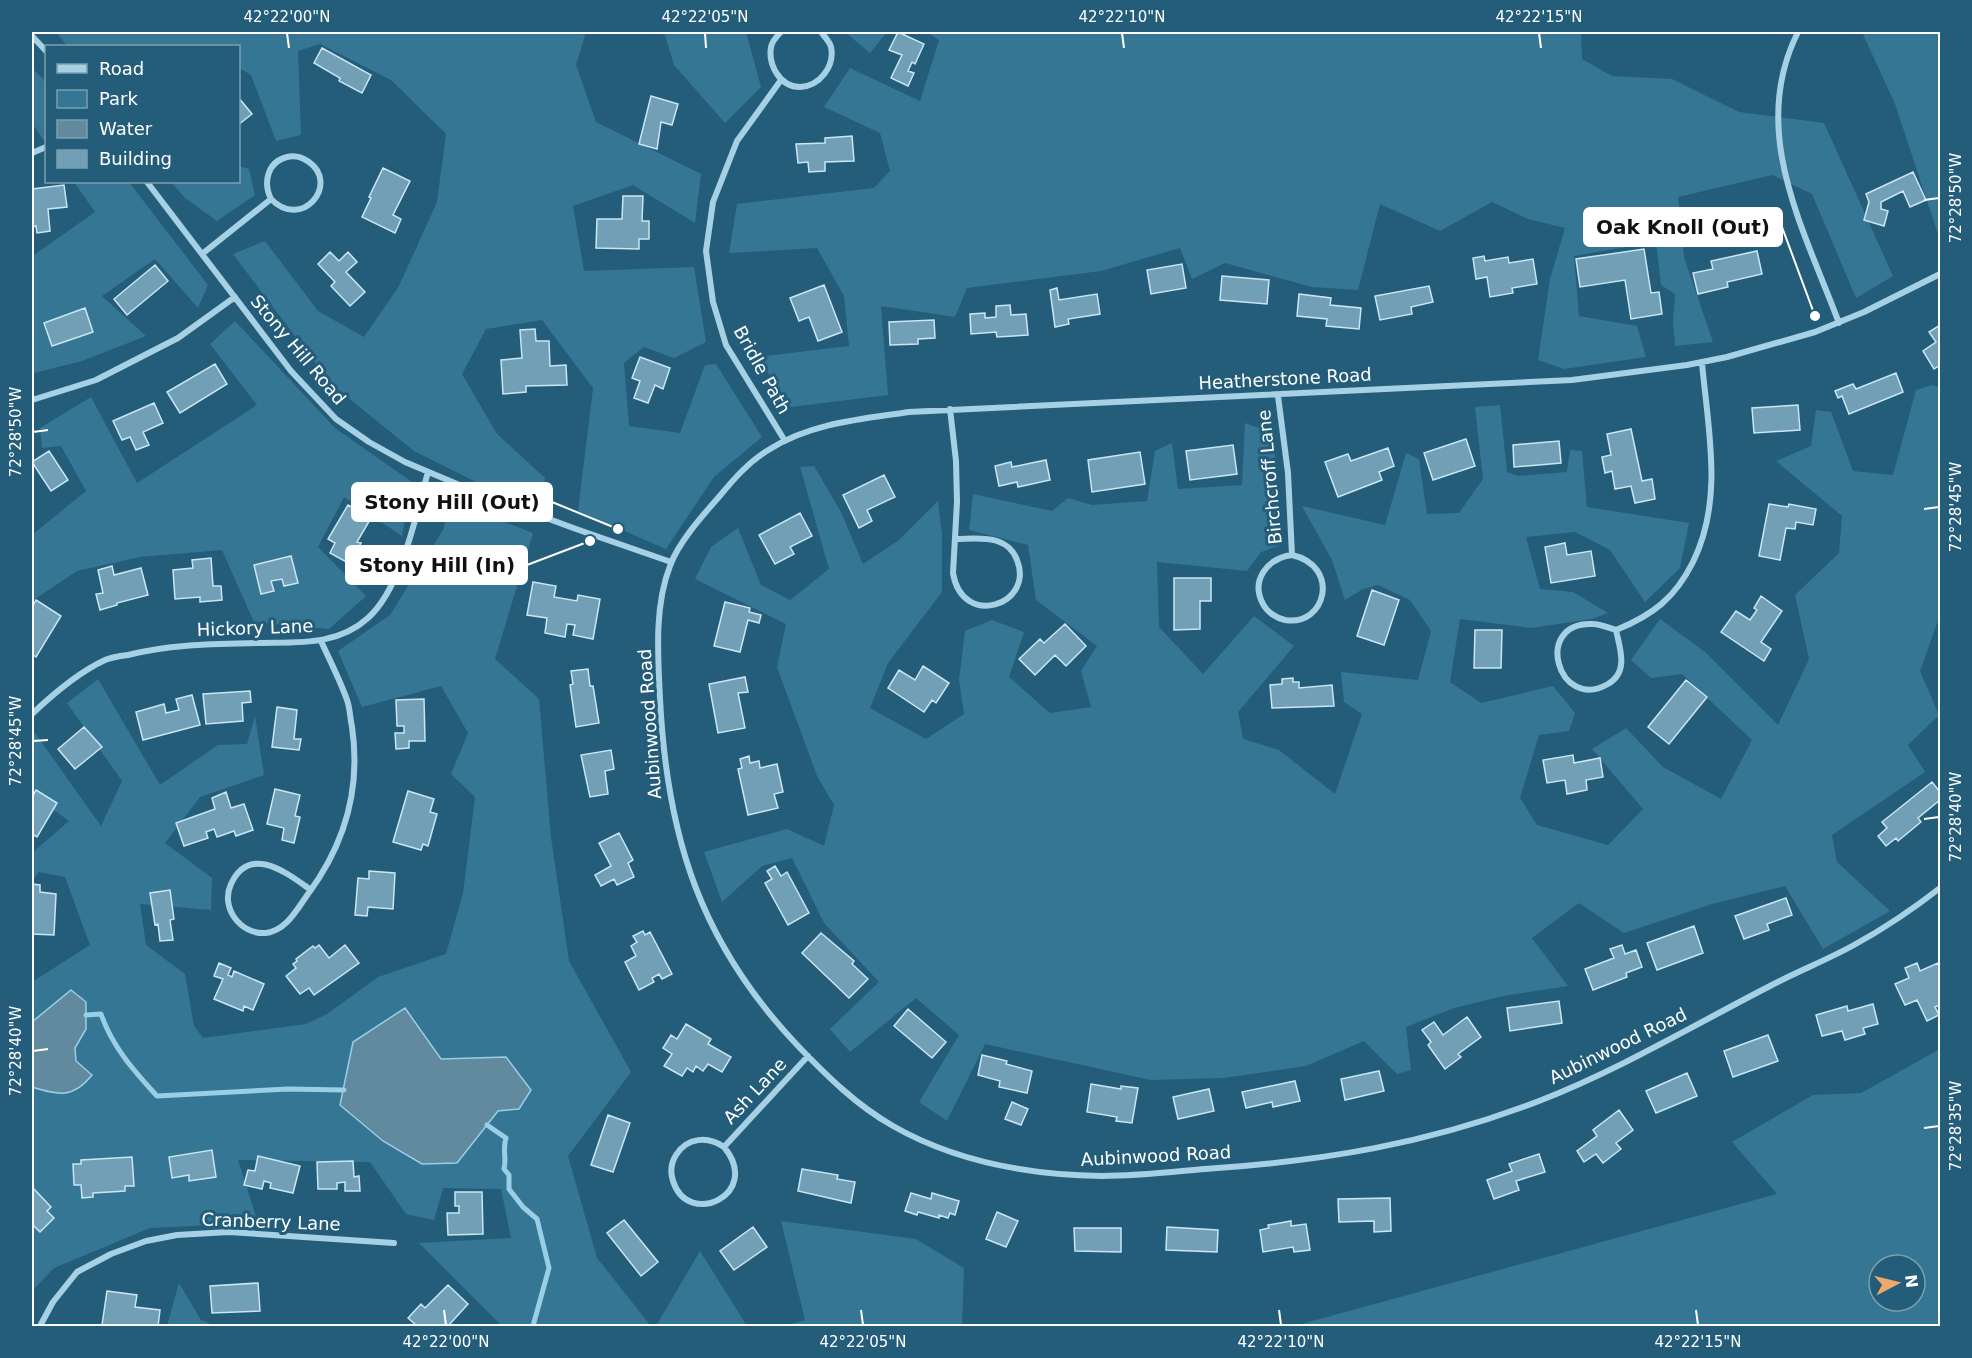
<svg xmlns="http://www.w3.org/2000/svg" width="1972" height="1358" viewBox="0 0 1972 1358" font-family="'DejaVu Sans',sans-serif">
	<rect width="100%" height="100%" fill="#245d79"/>
	<path fill="#357694" fill-rule="evenodd" d="M56,32H586L576,65L596,122L701,174L695,223L633,185L573,206L584,271L694,267L706,342L674,358L644,347L624,363L629,426L680,433L705,365L716,364L762,437L714,477L666,549L578,511L593,388L542,320L486,329L462,374L497,434L545,478L542,493L500,494L414,451L331,384L233,254L265,241L318,311L364,337L399,286L437,202L446,134L391,80L320,44L298,51L301,135L276,141L251,75L239,68L238,46H67Z
		M664,32H746L761,87L725,123L674,65Z
		M845,32H887L870,53Z
		M927,32H1581L1582,59L1612,76L1672,79L1739,112L1824,123L1893,276L1856,298L1812,194L1772,175L1678,197L1684,257L1713,342L1675,346L1673,321L1675,294L1661,285L1656,242L1574,256L1579,316L1637,326L1646,357L1564,369L1538,360L1550,279L1565,228L1528,219L1492,202L1440,231L1380,204L1358,290L1312,287L1225,263L1192,279L1180,248L1101,271L967,288L955,317L881,306L888,395L791,407L757,357L849,346L844,296L817,248L729,253L737,204L874,188L890,171L880,133L824,107L850,68L920,101L939,40Z
		M1862,32H1940V240L1895,104Z
		M32,68L46,82V144L32,123Z
		M239,166L249,169L255,195L217,221L185,198L171,182H238Z
		M74,182H129L208,285L198,308L155,259L102,296L146,336L82,361L34,373L32,359V255H34L95,212Z
		M235,321L335,428L412,482L402,536L344,497L318,547L366,596L329,629L254,622L222,550L140,557L77,571L32,601V535L86,491L61,446L42,448L40,428L91,397L137,483L257,405L210,344Z
		M1932,385L1940,388V615L1920,671L1939,715L1908,745L1925,772L1832,835L1837,862L1890,911L1823,949L1785,886L1712,904L1624,933L1579,903L1532,938L1568,986L1503,996L1454,1008L1406,1027L1411,1070L1397,1074L1364,1041L1306,1066L1224,1078L1151,1080L985,1044L947,1121L919,1102L959,1035L916,998L850,1052L830,1029L879,982L824,923L792,858L762,866L722,902L704,852L787,829L824,846L834,805L817,776L777,667L786,624L695,579L711,547L738,528L761,585L790,600L829,569L800,467L814,466L841,512L863,564L899,540L938,501L942,535V592L888,663L870,708L926,739L964,714L959,680L965,631L992,620L1024,632L1009,677L1050,713L1091,707L1081,671L1097,646L1036,600L1028,545L969,530L973,494L1052,511L1068,498L1092,505L1147,501L1155,451L1172,443L1178,489L1242,485L1245,423L1273,433L1281,545L1261,552L1247,571L1157,562L1159,627L1203,674L1254,616L1294,646L1238,712L1243,739L1279,750L1335,794L1362,714L1344,702L1341,672L1418,680L1431,631L1410,600L1378,585L1363,589L1345,600L1332,560L1302,506L1385,525L1406,453L1419,459L1427,514L1459,513L1483,479L1475,407L1500,405L1507,472L1518,476L1567,472L1570,450L1582,451L1587,507L1689,523L1680,568L1645,602L1610,550L1575,532L1526,537L1540,589L1573,592L1608,613L1592,619L1531,628L1460,619L1450,682L1481,703L1553,686L1575,713L1569,731L1539,735L1520,798L1537,825L1608,845L1643,809L1592,749L1626,728L1663,767L1721,799L1752,740L1682,674L1651,678L1631,660L1660,619L1705,652L1778,725L1809,659L1795,595L1839,553L1842,516L1776,461L1811,446L1816,410L1831,412L1853,471L1893,475L1916,390Z
		M450,501L533,533L495,659L539,699L551,837L569,961L631,1072L568,1156L597,1258L651,1326H497L500,1324L419,1243L511,1238L501,1189L443,1188L434,1220L406,1214L370,1162L238,1160L258,1223L150,1228L54,1268L32,1291V982L90,945L65,877L39,872L32,881V853L69,821L32,794V737L35,733L101,826L122,781L67,703L98,679L160,785L218,745L247,744L255,716L264,775L200,797L165,843L212,878L211,910L140,904L146,945L185,974L194,1026L203,1038L306,1024L327,1014L378,977L446,954L463,893L475,797L451,774L468,733L441,686L362,707L338,651L390,615L443,530ZM405,1008L441,1059L519,1109L498,1111L422,1164L383,1140L341,1105L353,1042Z
		M1940,1049V1326H1294L1777,1194L1732,1142L1813,1095L1861,1093ZM1879,1265H1915V1301H1879Z
		M781,1221L916,1239L964,1268L962,1326H785L805,1320Z
		M700,1251L747,1326H656Z
		M179,1283L201,1320L216,1326H167Z"/>
	<path fill="#618a9f" stroke="#9acee5" stroke-width="1.5" d="M71,990L86,1002V1029L75,1048L76,1061L92,1075C73,1099 58,1095 32,1087V1022Z
		M405,1008L441,1059L506,1057L531,1090L519,1109L498,1111L457,1163L422,1164L383,1141L340,1105L353,1042Z"/>
	<g fill="none" stroke-linecap="round" stroke-linejoin="round">
		<path stroke="#9acee5" stroke-width="5" d="M86,1015L101,1014C112,1046 133,1070 157,1096L288,1089L344,1090
			M487,1125L506,1138C502,1150 507,1158 504,1169L509,1175V1189L523,1207L537,1219L549,1268L533,1326"/>
	</g>
	<path fill="#719fb6" stroke="#c9e6f3" stroke-width="1.5" d="M898,32L924,44L915,64L912,62L908,71L914,73L908,86L891,78L902,55L889,50Z
		M322,48L371,75L362,93L339,81L340,78L314,63Z
		M651,96L678,104L672,125L661,122L657,149L639,144Z
		M238,97L252,114L238,125Z
		M852,136L854,161L825,162V171L809,172L808,162L798,163L796,144L825,143V138Z
		M383,168L410,181L393,215L401,219L395,233L362,217L371,198L369,197Z
		M1913,172L1926,200L1910,207L1903,191L1881,202V209L1888,211L1884,226L1864,220L1869,202L1866,194Z
		M64,185L67,207L48,209L50,231L37,233L36,226L32,227V189Z
		M623,196H643L642,221H649V239H639V249L596,248L597,219H622Z
		M1644,249L1651,293L1659,292L1662,314L1631,319L1625,280L1580,287L1576,259Z
		M1757,251L1762,274L1727,282L1728,287L1698,294L1693,273L1713,269L1711,261Z
		M330,252L339,261L348,252L357,262L346,272L365,292L350,306L331,286L335,282L318,264Z
		M1484,256L1485,261L1508,257L1509,263L1533,259L1537,284L1512,288L1513,293L1490,297L1487,277L1476,279L1473,258Z
		M1182,264L1186,288L1151,294L1147,270Z
		M155,265L168,281L127,315L114,299Z
		M1222,276L1269,280L1267,304L1220,300Z
		M824,285L842,332L818,341L809,317L799,321L790,298Z
		M1429,286L1433,302L1411,307L1412,314L1380,320L1375,296Z
		M1057,288L1059,300L1097,294L1100,314L1068,319L1069,324L1055,327L1050,290Z
		M1299,294L1331,298L1330,305L1361,308L1359,329L1326,326L1327,319L1297,316Z
		M1010,305L1011,315L1026,314L1028,335L997,337L996,332L971,334L970,314L985,313V318L996,317V306Z
		M85,308L93,332L52,346L44,323Z
		M934,320L935,338L918,339V344L890,345L889,322Z
		M1940,325V365L1934,369L1923,351L1936,342L1929,332Z
		M535,329L536,341H549L550,366L566,365L567,385L526,386V392L503,394L501,360L522,358L520,330Z
		M640,357L670,368L663,389L655,385L648,403L634,398L640,381L632,378Z
		M215,364L227,384L180,413L167,392Z
		M1896,373L1903,392L1849,414L1842,396L1838,398L1835,391L1853,384L1856,389Z
		M154,403L163,423L143,432L149,445L136,450L130,437L122,440L113,421Z
		M1798,405L1800,430L1754,433L1752,408Z
		M1631,429L1642,481L1652,479L1655,499L1635,503L1631,486L1615,489L1612,471L1605,473L1602,457L1611,455L1607,434Z
		M1466,439L1475,466L1433,480L1424,453Z
		M1559,441L1561,463L1514,467L1513,445Z
		M1233,445L1237,474L1190,480L1186,451Z
		M1388,448L1394,466L1379,472L1382,480L1338,497L1325,462L1348,454L1351,461Z
		M49,451L68,480L51,491L32,462Z
		M1140,452L1145,484L1092,492L1088,460Z
		M1046,460L1050,480L1018,487L1017,482L999,486L995,466L1011,462L1012,467Z
		M884,475L895,497L867,510L872,521L859,528L843,495Z
		M1769,504L1788,507L1789,504L1816,509L1813,525L1796,522L1795,529L1786,528L1780,560L1759,556Z
		M348,505L371,518L357,542L361,543L350,564L330,553L335,543L328,539Z
		M800,513L812,536L790,547L794,554L775,564L759,535Z
		M1565,543L1567,555L1591,551L1595,576L1551,583L1545,547Z
		M291,556L298,583L284,586L282,579L271,581L274,591L261,594L254,565Z
		M211,558L213,586H221L222,600L200,602V597L175,599L173,570L193,568L192,560Z
		M112,566L114,575L141,568L148,595L117,603V605L100,610L96,594L103,593L98,570Z
		M1174,578H1211V601H1200V629L1174,630Z
		M533,582L556,586L554,597L577,601L578,595L600,599L593,639L573,635L575,625L567,624L565,637L545,633L547,618L527,615Z
		M1372,590L1399,600L1384,645L1357,636Z
		M1761,596L1782,611L1761,642L1771,649L1764,661L1721,632L1736,611L1750,620L1757,610L1754,608Z
		M36,600L61,616L36,657L32,654V607Z
		M725,602L750,608L749,612L761,615L759,623L748,620L740,652L714,646Z
		M1065,624L1086,646L1066,666L1055,655L1035,675L1019,659L1040,639L1044,643Z
		M1475,630H1502L1501,668H1474Z
		M923,666L949,683L936,703L932,700L924,712L888,688L899,670L915,680Z
		M588,669L590,686H593L599,723L576,727L570,685L573,684L571,671Z
		M745,677L748,692L738,693L745,728L718,733L709,684Z
		M1293,678V682H1299V688L1332,685L1334,706L1272,708L1270,685L1282,684V679Z
		M1686,680L1707,697L1669,744L1648,727Z
		M250,691L251,702L242,703L243,721L206,724L203,694Z
		M192,695L200,725L143,740L136,712L164,704L166,713L179,710L176,699Z
		M424,699L425,741H409V748L396,749L395,733H404V726H397L396,700Z
		M277,707L297,710L294,739H301L299,750L272,747Z
		M84,727L102,747L75,769L58,749Z
		M611,750L614,769L605,771L608,794L590,797L581,755Z
		M1573,755L1574,763L1600,758L1603,777L1586,780L1587,790L1567,794L1565,780L1547,783L1543,760Z
		M749,756L750,763L759,761L760,768L777,764L783,792L774,794L778,808L748,815L738,769L742,768L740,759Z
		M1932,782L1940,792V800L1918,818L1921,822L1898,841L1896,838L1886,846L1878,836L1887,828L1882,822Z
		M275,789L300,795L295,816L300,817L294,843L282,840L284,828L267,824Z
		M36,790L57,803L37,837L32,834V798Z
		M408,791L434,799L430,812L437,814L428,846L423,844L421,850L393,842Z
		M226,792L231,808L244,804L253,830L236,836L234,831L217,837L214,829L206,832L208,838L184,846L176,823L215,809L212,798Z
		M619,833L633,860L628,863L634,877L617,885L614,879L601,886L595,875L611,866L599,843Z
		M775,866L781,876L787,872L809,913L788,925L765,883L772,879L767,871Z
		M369,871L395,873L393,909L368,907L367,916L355,915L358,878L369,879Z
		M32,884L40,885V892L56,894L54,935L32,934Z
		M170,890L174,919L170,920L173,940L160,941L158,924L155,925L150,893Z
		M1786,898L1792,915L1767,924L1769,930L1744,939L1735,916Z
		M1694,926L1703,953L1657,970L1647,943Z
		M643,931L645,935L650,932L672,974L662,979L659,974L652,978L654,982L639,990L625,962L636,956L631,946L637,942L633,936Z
		M821,933L854,961L852,964L868,979L849,998L802,953Z
		M319,945L329,958L345,945L359,963L314,995L309,988L300,994L286,976L296,968L293,964L297,961L296,959L313,946L315,948Z
		M1622,945L1625,954L1636,950L1642,967L1626,973L1627,977L1593,990L1585,969L1614,958L1610,949Z
		M219,963L231,968L228,975L232,977L234,971L264,984L253,1010L244,1006L243,1011L214,999L223,979L214,976Z
		M1917,963L1920,971L1938,963L1940,968V1005L1935,1007L1939,1015L1927,1021L1917,1000L1905,1005L1895,984L1909,978L1905,968Z
		M1559,1001L1562,1023L1510,1031L1507,1008Z
		M1873,1004L1878,1024L1863,1028L1865,1034L1845,1040L1842,1031L1822,1036L1816,1015L1847,1006L1848,1011Z
		M908,1009L946,1042L932,1058L894,1026Z
		M1467,1017L1481,1037L1458,1054L1461,1057L1445,1069L1428,1045L1431,1042L1422,1030L1434,1022L1443,1035Z
		M686,1024L711,1039L708,1044L731,1057L722,1072L708,1064L703,1071L696,1066L693,1072L687,1068L682,1076L664,1066L672,1054L663,1048L671,1035L677,1039Z
		M1768,1035L1778,1061L1733,1077L1724,1051Z
		M982,1055L1007,1061L1006,1064L1032,1071L1027,1093L999,1087L1000,1081L978,1075Z
		M1379,1071L1384,1091L1345,1100L1341,1079Z
		M1687,1073L1697,1096L1656,1113L1646,1091Z
		M1295,1081L1300,1101L1273,1107L1272,1102L1246,1108L1242,1092Z
		M1091,1084L1121,1089V1086L1138,1088L1132,1123L1116,1121L1117,1117L1087,1112Z
		M1209,1089L1214,1111L1178,1119L1173,1097Z
		M1012,1102L1028,1109L1021,1125L1005,1119Z
		M1619,1110L1633,1130L1616,1143L1621,1149L1603,1163L1596,1154L1584,1162L1577,1151L1597,1136L1593,1130Z
		M608,1115L630,1123L613,1172L591,1165Z
		M212,1150L216,1177L189,1181V1175L172,1178L169,1157Z
		M1539,1154L1545,1172L1516,1181L1519,1190L1494,1199L1487,1180L1512,1171L1509,1164Z
		M258,1156L300,1166L293,1193L270,1188L271,1183L264,1181L262,1189L244,1185L248,1170L255,1171Z
		M132,1157L134,1186H125V1191L93,1193V1197L82,1198L81,1185H74L73,1164H81V1160Z
		M353,1161L354,1177L359,1176L360,1191H345V1182L337,1183V1189H318L317,1162Z
		M802,1169L838,1175L837,1179L855,1182L851,1203L798,1191Z
		M34,1189L51,1207L47,1211L54,1218L40,1232L33,1225L32,1226V1192Z
		M455,1192H482L483,1234L448,1235L447,1213H459V1206H455Z
		M911,1193L931,1199L932,1193L959,1201L955,1215L950,1213L948,1218L939,1215V1218L918,1212L917,1215L905,1211Z
		M1390,1198L1391,1231L1374,1232V1221L1339,1222L1338,1199Z
		M997,1212L1018,1221L1006,1247L986,1239Z
		M624,1220L658,1262L641,1276L607,1233Z
		M1291,1221V1226L1306,1224L1310,1250L1294,1252L1293,1247L1263,1252L1260,1230L1269,1228L1268,1225Z
		M753,1227L767,1247L734,1270L720,1251Z
		M1167,1227L1218,1230L1217,1252L1166,1250Z
		M1074,1228H1121V1252L1075,1251Z
		M258,1283L260,1311L212,1313L210,1286Z
		M448,1285L468,1304L448,1326H417L408,1318L421,1304L425,1308Z
		M107,1291L137,1295L135,1307L160,1310L158,1326L102,1325Z"/>
	<g fill="none" stroke-linecap="round" stroke-linejoin="round">
		<path stroke="#a6d0e4" stroke-width="6" d="M781,32C777,36 772,41 771,47C768,65 780,87 800,87C820,86 835,66 831,47C830,42 824,36 821,32
			M1798,32C1748,131 1804,229 1839,323
			M32,36L46,51
			M781,80L737,141L713,202L706,251L713,302L726,345L785,441
			M32,153L46,147
			M147,182L291,371L336,419L369,442L405,462L476,492L576,529L671,562
			M202,254L271,199C302,231 340,184 309,162C302,157 294,155 287,157C267,162 263,183 271,199
			M1940,274L1864,312L1815,332L1727,357L1687,365L1572,380L909,412C863,419 811,423 770,449C749,461 733,480 718,498C702,516 678,543 670,566C654,607 658,656 660,699C667,838 701,944 798,1046C827,1076 856,1105 893,1126C956,1162 1030,1175 1102,1176C1137,1176 1171,1172 1205,1169C1323,1161 1428,1144 1539,1101C1619,1070 1694,1025 1770,986C1798,971 1827,960 1854,945C1885,928 1913,909 1940,888
			M1278,396L1288,473L1292,555C1341,566 1326,627 1285,620C1276,618 1267,612 1263,604C1250,580 1268,558 1292,555
			M32,400L96,380L178,338L235,297
			M950,409L956,461L957,502L953,573C962,629 1035,605 1017,560C1014,551 1006,544 997,541C984,537 969,539 955,539
			M1616,630C1609,628 1600,624 1593,624C1532,621 1558,713 1608,684C1629,672 1620,649 1616,630C1653,615 1675,598 1693,562C1724,499 1708,430 1702,363
			M32,714C52,695 79,672 105,660C112,657 120,656 128,655C170,644 215,644 259,643C298,642 337,646 368,618C402,587 416,515 428,472
			M311,890C288,874 250,843 231,884C220,907 240,935 266,933C287,930 297,909 308,894C345,844 361,788 352,727C350,718 350,708 347,700C340,680 330,661 321,641
			M724,1147C763,1194 688,1229 673,1181C670,1172 671,1163 676,1155C687,1137 708,1136 724,1147L808,1056
			M40,1326L53,1302L77,1272L111,1254L146,1241L177,1235L229,1232L394,1243"/>
	</g>
	<path fill="none" stroke="#fff" stroke-width="2" d="M287,33L289,48M705,33L706,48M1122,33L1124,48M1539,33L1541,48M1924,200L1939,198M33,432L48,430M1924,509L1939,507M33,741L48,740M1924,819L1939,817M33,1051L48,1049M1924,1128L1939,1126M444,1310L446,1325M861,1310L863,1325M1279,1310L1281,1325M1696,1310L1698,1325"/>
	<g text-anchor="middle" stroke-width="6" stroke-linejoin="round" paint-order="stroke">
		<g font-size="18" fill="#fff" stroke="#245d79">
			<text transform="translate(298 350) rotate(50)" y="6">Stony Hill Road</text>
			<text transform="translate(762 370) rotate(61)" y="6">Bridle Path</text>
			<text transform="translate(1285 379) rotate(-3)" y="6">Heatherstone Road</text>
			<text transform="translate(1270 477) rotate(-95)" y="6">Birchcroff Lane</text>
			<text transform="translate(255 628) rotate(-2)" y="6">Hickory Lane</text>
			<text transform="translate(650 724) rotate(-94)" y="6">Aubinwood Road</text>
			<text transform="translate(1618 1046) rotate(-26)" y="6">Aubinwood Road</text>
			<text transform="translate(755 1091) rotate(-47)" y="6">Ash Lane</text>
			<text transform="translate(1156 1156) rotate(-3)" y="6">Aubinwood Road</text>
			<text transform="translate(271 1222) rotate(2)" y="6">Cranberry Lane</text>
		</g>
	</g>
	<path fill="none" stroke="#fff" stroke-width="2" d="M1815 316L1782 227M618 529L552 502M590 541L527 565"/>
	<g fill="#fff" stroke="#245d79" stroke-width="2">
		<circle cx="1815" cy="316" r="6"/>
		<circle cx="618" cy="529" r="6"/>
		<circle cx="590" cy="541" r="6"/>
	</g>
	<g fill="#fff" stroke="#fff" stroke-width="2">
		<rect x="1584" y="208" width="198" height="38" rx="6"/>
		<rect x="352" y="483" width="200" height="38" rx="6"/>
		<rect x="346" y="546" width="181" height="38" rx="6"/>
	</g>
	<g font-size="20" text-anchor="middle" font-weight="bold" fill="#111">
		<text x="1683" y="234">Oak Knoll (Out)</text>
		<text x="452" y="509">Stony Hill (Out)</text>
		<text x="437" y="572">Stony Hill (In)</text>
	</g>
	<rect width="1972" height="1358" fill="none" stroke="#245d79" stroke-width="66"/>
	<rect x="45" y="45" width="195" height="138" fill="#245d79" stroke="#7c9eaf" stroke-width="1.5"/>
	<rect x="57" y="64" width="30" height="9" fill="#a6d0e4" stroke="#7c9eaf" stroke-width="1.5"/>
	<text x="99" y="75" font-size="18" fill="#ffffff">Road</text>
	<rect x="57" y="90" width="30" height="18" fill="#357694" stroke="#7c9eaf" stroke-width="1.5"/>
	<text x="99" y="105" font-size="18" fill="#ffffff">Park</text>
	<rect x="57" y="120" width="30" height="18" fill="#618a9f" stroke="#7c9eaf" stroke-width="1.5"/>
	<text x="99" y="135" font-size="18" fill="#ffffff">Water</text>
	<rect x="57" y="150" width="30" height="18" fill="#719fb6" stroke="#7c9eaf" stroke-width="1.5"/>
	<text x="99" y="165" font-size="18" fill="#ffffff">Building</text>
	<g transform="translate(1897 1283) rotate(83)"><circle r="28" fill="#245d79" stroke="#7c9eaf" stroke-width="1.5"/>
	<path d="M0-4.5L10 22L0 15L-10 22Z" fill="#eea96a"/>
	<text y="-9" font-size="16" font-weight="bold" text-anchor="middle" fill="#ffffff">N</text>
	</g>
	<rect x="33" y="33" width="1906" height="1292" fill="none" stroke="#fff" stroke-width="2"/>
	<g font-size="15" text-anchor="middle" fill="#fff">
		<text x="287" y="22">42°22'00"N</text>
		<text x="705" y="22">42°22'05"N</text>
		<text x="1122" y="22">42°22'10"N</text>
		<text x="1539" y="22">42°22'15"N</text>
		<text transform="translate(1956 198) rotate(-90)" y="5">72°28'50"W</text>
		<text transform="translate(16 432) rotate(-90)" y="5">72°28'50"W</text>
		<text transform="translate(1956 507) rotate(-90)" y="5">72°28'45"W</text>
		<text transform="translate(16 741) rotate(-90)" y="5">72°28'45"W</text>
		<text transform="translate(1956 817) rotate(-90)" y="5">72°28'40"W</text>
		<text transform="translate(16 1051) rotate(-90)" y="5">72°28'40"W</text>
		<text transform="translate(1956 1126) rotate(-90)" y="5">72°28'35"W</text>
		<text x="446" y="1347">42°22'00"N</text>
		<text x="863" y="1347">42°22'05"N</text>
		<text x="1281" y="1347">42°22'10"N</text>
		<text x="1698" y="1347">42°22'15"N</text>
	</g>
</svg>
